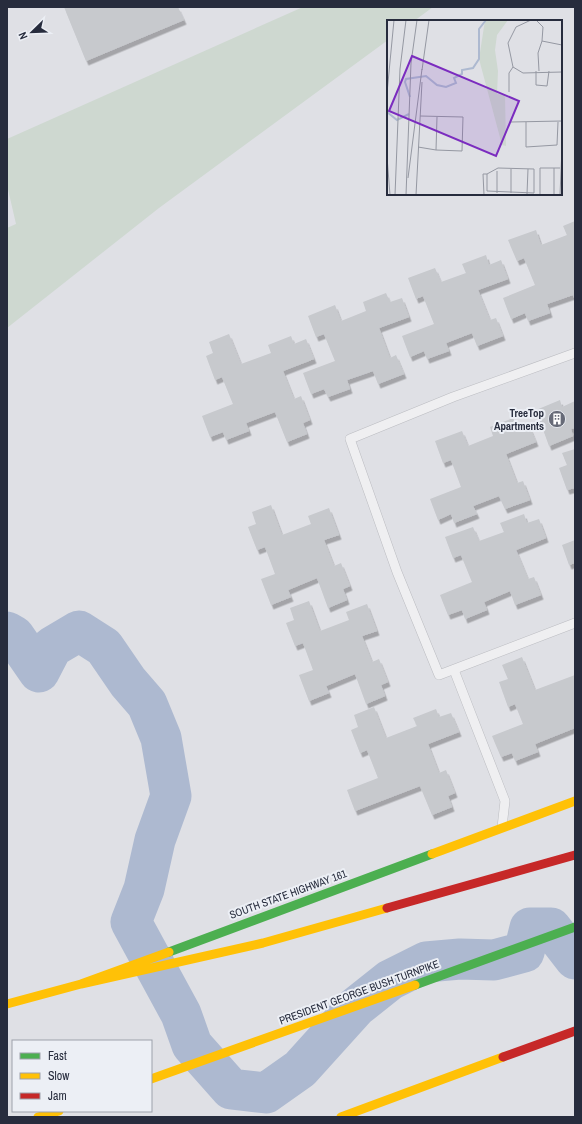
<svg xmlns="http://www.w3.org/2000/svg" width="582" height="1124" viewBox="0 0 582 1124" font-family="'Archivo Narrow',sans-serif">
	<defs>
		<filter id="shadow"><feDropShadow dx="2.5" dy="4.5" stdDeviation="0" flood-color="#0004"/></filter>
	</defs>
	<rect width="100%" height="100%" fill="#dfe0e5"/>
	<path fill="#ced8d0" d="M303,7H433L414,21H388V40L159,208L7,328V228L16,224L7,185V139Z"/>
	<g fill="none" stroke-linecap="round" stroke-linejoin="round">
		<path stroke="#adb9d0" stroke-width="41" d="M7,632L14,636L39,672L52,647L79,631L104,647L128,682L147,704L161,738L171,796L155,840L144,889L131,922L181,1014L192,1045L231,1089L266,1093L300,1069L356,1007L390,980L426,962L460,959L494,960L524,952L530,928H551L575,959"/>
	</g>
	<path fill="#c7c9cd" filter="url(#shadow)" d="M64,7H178L184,20L86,61Z
		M575,221V300L573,295L547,304L550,313L528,321L525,313L511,319L503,298L535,285L524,258L517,261L508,240L536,230L541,245L567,235L563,226Z
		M486,255L489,265L501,260L508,279L478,290L490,320L496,318L503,336L477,346L472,333L446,343L449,351L427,359L424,351L410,357L402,336L434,324L423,296L416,299L408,278L435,268L441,282L466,273L462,264Z
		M386,293L390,302L402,298L409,317L379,328L390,358L396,355L404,374L378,384L373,371L347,380L350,389L328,397L324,389L311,394L303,373L335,361L324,334L316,337L308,316L335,305L341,321L366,311L363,302Z
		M229,334L241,364L271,353L268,345L291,336L294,344L306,339L314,359L283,371L294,399L301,396L310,420L303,423L307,434L287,442L275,412L246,423L249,431L226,440L223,432L210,437L202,416L233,404L222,377L215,380L206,356L213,353L209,342Z
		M560,400L562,407L575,401V428L571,429L573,436L549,446L536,410Z
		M513,418L517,428L528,423L536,442L506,454L517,483L523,481L530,500L505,509L499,496L473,506L477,514L454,523L451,514L438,520L430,499L461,487L451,460L443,463L435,441L462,431L468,446L493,436L490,427Z
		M575,449V488L567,490L559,468L567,465L562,453Z
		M271,505L282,535L311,524L308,516L329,508L339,535L324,540L334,566L341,563L350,586L343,589L347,600L328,608L317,578L288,590L291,597L271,605L261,579L275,574L265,547L257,550L248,527L256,524L252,512Z
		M524,514L527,523L539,519L546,538L516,550L528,579L534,577L541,595L515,605L510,591L484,602L487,610L465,619L462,610L448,615L440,595L472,582L461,555L453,558L445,537L473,527L479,541L504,532L500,523Z
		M575,540V563L569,565L562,545Z
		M309,601L320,631L349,620L346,612L367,604L377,631L362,636L372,662L379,659L388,682L381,685L385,696L366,704L355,674L326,686L329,693L309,701L299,675L313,670L303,643L295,646L286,623L294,620L290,608Z
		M522,657L535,690L575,675V728L535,744L538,752L515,761L512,753L501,757L492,736L523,724L515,704L508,707L499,682L508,679L502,665Z
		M374,707L386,738L417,726L413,718L436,709L439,717L451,713L459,732L428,744L439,773L446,770L455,793L448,796L452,807L432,815L420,786L355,811L347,790L378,778L367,750L360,753L351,730L358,727L354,715Z"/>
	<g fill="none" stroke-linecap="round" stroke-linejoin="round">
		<defs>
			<path id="lane" d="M575,353L453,397L350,439L397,572L439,675L575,623
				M454,670L505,801L502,827"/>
		</defs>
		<use href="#lane" stroke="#bbbcc1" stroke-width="10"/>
		<use href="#lane" stroke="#efeff1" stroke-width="9"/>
		<path stroke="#4caf50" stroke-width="9" d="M169,952L432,854
			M415,985L575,927"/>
		<path stroke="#ffc107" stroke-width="9" d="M432,854L575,801
			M81,984L263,943L387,908
			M7,1004L81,984L169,952
			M151,1079L415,985
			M38,1117L59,1111
			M341,1117L503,1057"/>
		<path stroke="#c62828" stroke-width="9" d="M387,908L575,855
			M503,1057L575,1031"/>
	</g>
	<defs>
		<symbol id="building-disc" viewBox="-11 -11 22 22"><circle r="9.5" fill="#676b78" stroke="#eceff5"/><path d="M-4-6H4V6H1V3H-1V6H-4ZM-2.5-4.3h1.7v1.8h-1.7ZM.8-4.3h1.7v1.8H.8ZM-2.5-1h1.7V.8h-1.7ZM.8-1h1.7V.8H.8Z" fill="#fff"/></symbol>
	</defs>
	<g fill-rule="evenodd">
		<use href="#building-disc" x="547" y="409" width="20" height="20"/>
	</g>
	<g text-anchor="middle" stroke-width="4" stroke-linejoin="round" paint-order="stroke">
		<g font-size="11" font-weight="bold" fill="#272c3d" stroke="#eceff5" text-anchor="end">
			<text x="544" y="417">TreeTop<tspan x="544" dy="13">Apartments</tspan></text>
		</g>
		<g font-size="11" fill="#272c3d" stroke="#eceff5">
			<text transform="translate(288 894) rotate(-20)" y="4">SOUTH STATE HIGHWAY 161</text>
			<text transform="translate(359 992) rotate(-20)" y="4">PRESIDENT GEORGE BUSH TURNPIKE</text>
		</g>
	</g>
	<g transform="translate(387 20)">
		<rect width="175" height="175" fill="#dfe0e5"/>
		<path d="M98,0H121L110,15L108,30L111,51L110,74L118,75L119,126L115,125L92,39Z" fill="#ced8d0"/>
		<path fill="none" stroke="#adb9d0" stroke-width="2" d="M23,77L18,62L19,59L39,56L50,65L59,67L69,63L67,58L75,54V50L86,48L92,39V9L99,0M0,92L10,100L22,94"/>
		<path fill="none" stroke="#9598a2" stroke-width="1" d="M144,0L129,7L121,23L126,47L136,53L175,52M149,0L156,7L155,21L175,25M35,50L42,0M149,51V65L160,66L162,51M152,51L151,33L155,21M122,72V53L126,47M0,73L7,0M33,96L76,97L75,131L49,130L50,97M124,102L175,101M139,102V127L170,125L171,102M31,127L49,130M0,137L3,175M124,149V173M21,158L35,49M110,173V151M140,174L141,149M8,175L13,49L19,0M19,175L24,43L30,0M29,175L35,62M97,175L96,154H100L111,148L147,149V173L100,171V154M153,175V148H173M167,175V148M173,175L175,128"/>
		<path fill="#7b2cbf" fill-opacity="0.15" stroke="#7b2cbf" stroke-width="2" d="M25,36L132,81L109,136L2,91Z"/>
		<rect width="175" height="175" fill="none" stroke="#272c3d" stroke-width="2"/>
	</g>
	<rect width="582" height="1124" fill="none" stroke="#272c3d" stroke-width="16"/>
	<rect x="12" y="1040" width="140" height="72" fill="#eceff5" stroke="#9da1ab"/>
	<rect x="20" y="1053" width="20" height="6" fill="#4caf50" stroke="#9da1ab"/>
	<text x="48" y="1060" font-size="12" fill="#272c3d">Fast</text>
	<rect x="20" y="1073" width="20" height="6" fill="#ffc107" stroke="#9da1ab"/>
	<text x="48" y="1080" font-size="12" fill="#272c3d">Slow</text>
	<rect x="20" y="1093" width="20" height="6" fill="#c62828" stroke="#9da1ab"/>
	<text x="48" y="1100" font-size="12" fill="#272c3d">Jam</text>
	<g transform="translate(32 32) rotate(247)" stroke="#eceff5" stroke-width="3" paint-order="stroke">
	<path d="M0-3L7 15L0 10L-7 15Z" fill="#272c3d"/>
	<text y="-6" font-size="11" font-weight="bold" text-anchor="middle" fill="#272c3d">N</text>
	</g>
</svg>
